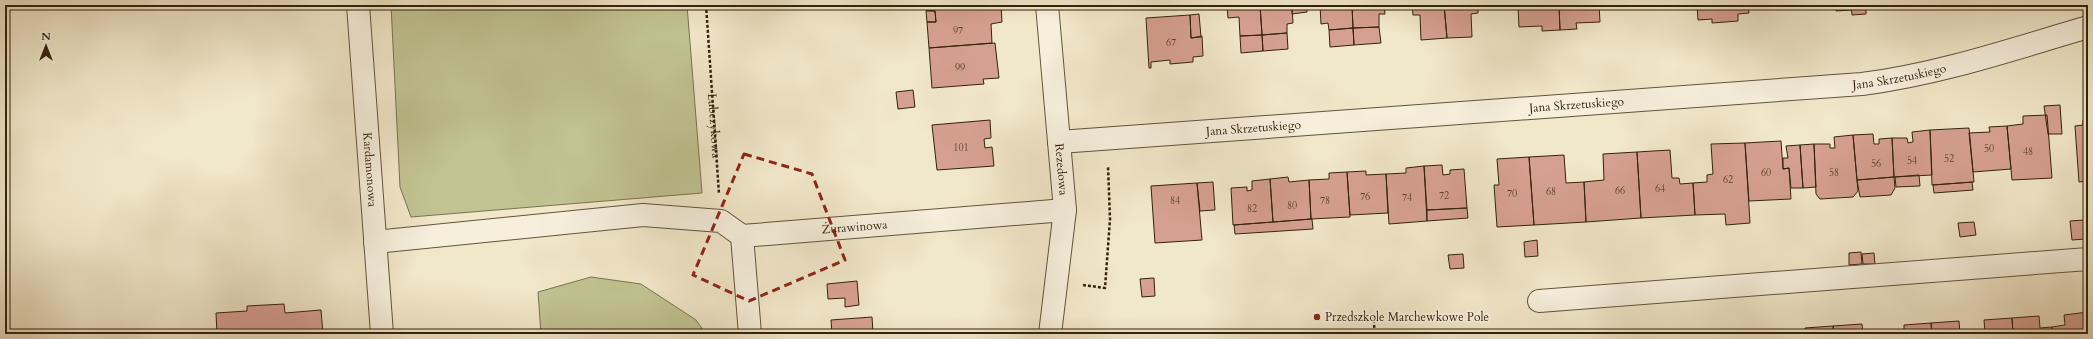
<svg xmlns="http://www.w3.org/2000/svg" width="2093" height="339" viewBox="0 0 2093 339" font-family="Cardo,serif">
	<rect width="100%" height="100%" fill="#f1e7c9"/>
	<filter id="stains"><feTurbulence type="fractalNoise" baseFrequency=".005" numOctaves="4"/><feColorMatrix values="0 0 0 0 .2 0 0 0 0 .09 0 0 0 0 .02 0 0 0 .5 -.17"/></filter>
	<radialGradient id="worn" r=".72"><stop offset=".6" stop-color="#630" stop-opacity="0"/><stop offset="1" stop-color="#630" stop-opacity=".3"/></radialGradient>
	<path fill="#c1c392" stroke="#7a7250" d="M391,5H687L702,193L411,217L400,187Z
		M591,277L641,284L696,320L706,334H541L538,292Z"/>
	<path fill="#d6a090" stroke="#32220d" d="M926,5H990L926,10Z
		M1001,5L1002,22L991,24L992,43L929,48L927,22H936L935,11L926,10Z
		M1227,5H1260L1262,35L1240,36L1239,17L1228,18Z
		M1260,5H1292L1293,23L1287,24V33L1262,35Z
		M1292,5H1307V12L1292,14Z
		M1320,5H1352L1353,28L1329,30L1328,23L1321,24Z
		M1352,5H1384L1385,14H1379V27L1353,28Z
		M1412,5H1444L1447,38L1421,40L1420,15H1413Z
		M1444,5H1478V13L1471,14L1472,37L1447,38Z
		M1512,5H1559L1560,30L1542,31V26L1519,27L1518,7H1512Z
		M1559,5H1599L1600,22L1576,23L1577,29L1560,30Z
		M1697,5H1748L1749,13L1738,14V21L1712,23V19L1698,20Z
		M1836,5H1851L1852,10L1836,11Z
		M1851,5H1891V7L1866,9V14L1852,15Z
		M926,11H935L936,22H927Z
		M1199,14L1201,37L1191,38L1190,15Z
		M1190,15L1191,38L1202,36L1203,56L1193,57V62L1170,64V60L1151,62V68H1149L1146,18Z
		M1379,27L1381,43L1354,45L1353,28Z
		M1353,28L1354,45L1330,47L1329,30Z
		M1287,33L1288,49L1263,51L1262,35Z
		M1262,35L1263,51L1241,53L1240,36Z
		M995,43L999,78L983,79L984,84L932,88L929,48Z
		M2088,82V181L2079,182L2075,126L2083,125V120H2087L2084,83Z
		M913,90L915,107L898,109L896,92Z
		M2060,105L2062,134H2048L2044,106Z
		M2047,115L2052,178L2012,180L2007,126L2023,124V116Z
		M990,120L991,138L984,139L985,148L992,147L994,166L937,170L932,125Z
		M2007,126L2011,169L1973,172L1969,133L1990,132L1989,127Z
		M1969,128L1974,182L1932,185L1930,130Z
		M1930,130L1932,175L1894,177L1892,138H1907L1908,143L1913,142L1912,132Z
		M1873,134L1874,144H1879V139L1892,138L1894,177L1857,180L1853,135Z
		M1853,135L1858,191L1853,197L1820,199L1816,194L1814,144H1830V148H1835L1834,137Z
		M1781,141L1783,169L1789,168L1791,199L1749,201L1745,143Z
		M1745,143L1750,223L1726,225L1725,214L1695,215L1693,183L1707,182V175L1713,174L1711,144Z
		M1814,144L1816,187L1803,188L1800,145Z
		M1800,145L1803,188H1791L1789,168L1783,169V158H1788L1786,146Z
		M1670,150L1672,178H1679L1680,184L1693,183L1695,215L1641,218L1637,152Z
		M1637,152L1641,218L1586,222L1584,182L1604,180L1603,154Z
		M1564,155L1566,183L1584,182L1586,222L1534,225L1529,157Z
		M1529,157L1534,225L1497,227L1494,185H1499L1497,159Z
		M1442,165L1443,175L1450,174V170L1464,169L1467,208L1427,210L1424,166Z
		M1424,166L1427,221L1389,224L1386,174L1406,173V168Z
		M1366,171V175L1386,174L1388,213L1350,215L1347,172Z
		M1347,172L1350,217L1311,219L1309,180L1329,179V173Z
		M1919,175L1920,186L1896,187L1895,177Z
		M1288,177L1289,182L1309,180L1311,219L1273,222L1270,179Z
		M1894,177L1895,188L1891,195L1860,197L1857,180Z
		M1270,179L1273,222L1233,225L1231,188L1247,187V191L1252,190V181Z
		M1213,182L1215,210L1200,211L1197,183Z
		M1972,182L1973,190L1934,193L1933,185Z
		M1197,183L1202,240L1155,243L1151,186Z
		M1467,208L1468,218L1427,221V210Z
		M1312,219L1313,229L1235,234L1234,225Z
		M2084,220L2086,239L2072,240L2070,221Z
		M1974,222L1976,235L1960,237L1958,223Z
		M1537,240L1538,256L1525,257L1524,242Z
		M1861,252L1862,264L1849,265V253Z
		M1874,253L1875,264H1863L1862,254Z
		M1463,254L1464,268L1450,269L1448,255Z
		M1154,278L1155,296L1142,297L1140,279Z
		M857,281L859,305L845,307V298L828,299L827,284Z
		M284,304L285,313L321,310L323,334H217L216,313L247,311V306Z
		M2088,312V334H2053L2052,327L2065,325L2064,315Z
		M2039,316L2040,328L2052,327L2053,334H2013L2012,318Z
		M872,317L873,333L880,334H832L831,320Z
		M2012,318L2013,334H1972L1985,332L1984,320Z
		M1959,321L1960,334H1972H1932L1931,323Z
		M1931,323L1932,334H1904V325Z
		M1862,324L1863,334H1834L1833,326Z
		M1833,326L1834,334H1806L1805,328Z
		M1781,331V334H1754V333Z"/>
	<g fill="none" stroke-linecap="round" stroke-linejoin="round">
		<defs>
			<g id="minor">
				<path id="s2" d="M358,5L382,334"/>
				<path id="s3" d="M1047,5L1065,210L1050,334"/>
				<path id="s4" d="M1059,142L1862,84C1940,74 2013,49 2088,27"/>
				<path id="s5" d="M742,236L1065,210"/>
				<path d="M742,236L750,334"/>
				<path d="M375,242L643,215L721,221L742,236"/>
				<path d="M1539,301L2088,259"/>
			</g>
		</defs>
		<use href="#minor" stroke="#62533c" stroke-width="24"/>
		<g stroke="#32220d" stroke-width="2.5" stroke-dasharray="3 2" stroke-linecap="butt">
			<path id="s1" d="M706,5L719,194"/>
			<path d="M1083,285L1105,288L1110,219L1108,166"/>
			<path d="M1373,315L1375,334"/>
		</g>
		<use href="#minor" stroke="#f6efdc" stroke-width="22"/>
	</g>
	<path fill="none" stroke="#8f2418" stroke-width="3" stroke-dasharray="8 5" stroke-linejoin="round" d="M744,154L812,174L845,260L749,301L693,275Z"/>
	<circle fill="#8f2418" stroke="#f6efdc" stroke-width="1.5" cx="1317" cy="317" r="4"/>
	<g text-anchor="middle" stroke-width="3.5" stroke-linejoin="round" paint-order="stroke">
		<g font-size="10" fill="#5b422e">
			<text x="958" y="34">97</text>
			<text x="1171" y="46">67</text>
			<text x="960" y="71">99</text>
			<text x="961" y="151">101</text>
			<text x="1989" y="152">50</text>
			<text x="2028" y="155">48</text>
			<text x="1949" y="162">52</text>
			<text x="1912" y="164">54</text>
			<text x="1876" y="167">56</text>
			<text x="1766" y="176">60</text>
			<text x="1834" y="176">58</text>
			<text x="1728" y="183">62</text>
			<text x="1660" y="192">64</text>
			<text x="1620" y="194">66</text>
			<text x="1551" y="195">68</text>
			<text x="1512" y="197">70</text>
			<text x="1444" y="199">72</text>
			<text x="1365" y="200">76</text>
			<text x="1407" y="201">74</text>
			<text x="1175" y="204">84</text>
			<text x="1325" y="204">78</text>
			<text x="1292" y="209">80</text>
			<text x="1252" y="212">82</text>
		</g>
		<g font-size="12" fill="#32220d" stroke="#f6efdc">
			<text dy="4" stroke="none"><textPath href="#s4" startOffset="843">Jana Skrzetuskiego</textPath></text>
			<text dy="4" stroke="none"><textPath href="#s4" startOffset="519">Jana Skrzetuskiego</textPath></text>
			<text dy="4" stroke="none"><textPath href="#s1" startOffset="121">Lubczykowa</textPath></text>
			<text dy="4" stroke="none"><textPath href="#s4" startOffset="195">Jana Skrzetuskiego</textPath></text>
			<text dy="4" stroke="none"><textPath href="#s2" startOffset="165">Kardamonowa</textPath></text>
			<text dy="4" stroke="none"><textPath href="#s3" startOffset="165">Rezedowa</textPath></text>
			<text dy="4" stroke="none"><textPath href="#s5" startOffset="113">Żurawinowa</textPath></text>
		</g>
		<g font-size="12" fill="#32220d" stroke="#f6efdc" text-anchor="start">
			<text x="1325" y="321">Przedszkole Marchewkowe Pole</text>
		</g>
	</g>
	<rect width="2093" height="339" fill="none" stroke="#f1e7c9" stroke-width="20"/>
	<rect x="6" y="6" width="2081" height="327" fill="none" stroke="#32220d" stroke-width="2"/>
	<rect x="10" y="10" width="2073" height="319" fill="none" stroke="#32220d"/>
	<g transform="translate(46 46)" stroke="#f6efdc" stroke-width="3" paint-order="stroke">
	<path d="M0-3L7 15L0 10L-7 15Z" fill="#32220d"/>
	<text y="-6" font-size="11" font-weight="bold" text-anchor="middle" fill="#32220d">N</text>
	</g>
	<rect width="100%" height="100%" filter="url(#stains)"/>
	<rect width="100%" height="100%" fill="url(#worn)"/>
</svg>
